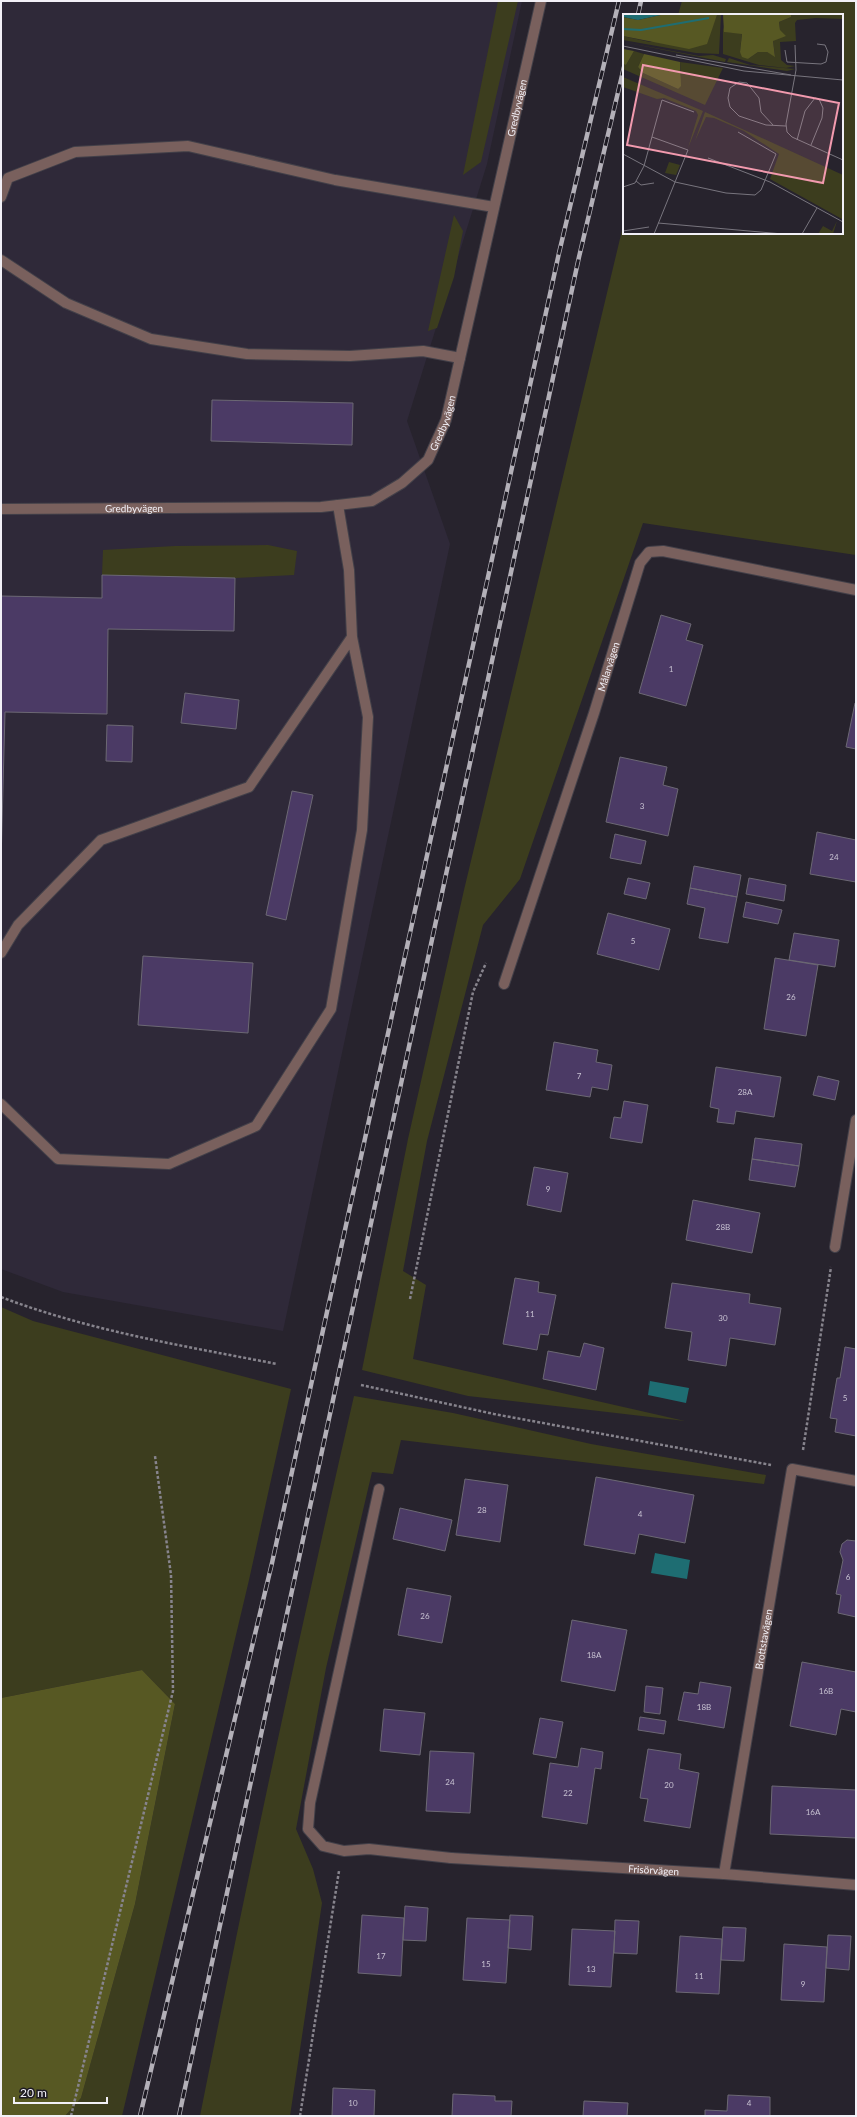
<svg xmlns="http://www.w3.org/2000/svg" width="857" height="2117" viewBox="0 0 857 2117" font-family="Lato,sans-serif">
	<rect width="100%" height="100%" fill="#27232d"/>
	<path fill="#2f2939" d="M1,1H522L487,164L407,421L450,544L283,1331L63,1292L1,1269Z"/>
	<path fill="#3c3d1e" d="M498,1H518L481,162L463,175Z
		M682,1H856V555L643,523L520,879L483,925L427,1141L403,1271L426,1285L413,1359L685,1421L468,1396L362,1370L408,1139L464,890L624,222V233H842V15H678Z
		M454,215L463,231L454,277L437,328L428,331Z
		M268,545L297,551L294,575L235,578L102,575L103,550L175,546Z
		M1,1307L33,1321L291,1389L249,1580L122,2116H65L81,2098L135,1904L175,1704L142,1670L1,1698Z
		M354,1396L453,1413L591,1444L766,1475L764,1484L401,1440L393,1474L372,1472L326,1668L296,1829L313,1869L322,1903L290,2116H200C248,1875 299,1635 354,1396Z"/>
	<path fill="#575823" d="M142,1670L175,1704L135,1904L81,2098L65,2116H1V1698Z"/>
	<path fill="#1e6d72" d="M650,1381L689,1388L686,1403L648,1395Z
		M655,1553L690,1560L687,1579L651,1573Z"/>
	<path fill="#4b3a65" stroke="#6c6874" d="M212,400L353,403L352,445L211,441Z
		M102,575L235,578L234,631L108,629L107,714L5,712L1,863V596L102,598Z
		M661,615L691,624L686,640L703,645L686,706L639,693Z
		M185,693L239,700L236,729L181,723Z
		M855,703H856V749L846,747Z
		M107,725L133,726L132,762L106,761Z
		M620,757L667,767L663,785L678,789L668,836L606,822Z
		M292,791L313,795L286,920L266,915Z
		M817,832L856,840V882L810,874Z
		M615,834L646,841L641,864L610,858Z
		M694,866L741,875L737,897L690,888Z
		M628,878L650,883L646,899L624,894Z
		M749,878L786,885L784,901L746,894Z
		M690,888L737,897L728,943L699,938L705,908L687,904Z
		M746,902L782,910L778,924L743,917Z
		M608,913L670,929L659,970L597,954Z
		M794,933L839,940L835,967L789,960Z
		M143,956L253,963L248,1033L138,1025Z
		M775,958L818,965L806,1036L764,1029Z
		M554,1042L598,1050L596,1062L612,1065L608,1090L592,1087L590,1097L546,1090Z
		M716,1067L781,1077L774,1117L736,1111L734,1124L717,1122L719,1109L710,1107Z
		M818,1076L839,1081L835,1100L813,1095Z
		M624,1101L648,1105L642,1143L610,1138L614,1117L621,1118Z
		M755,1138L802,1144L799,1166L752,1159Z
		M752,1159L799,1166L795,1187L749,1180Z
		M534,1167L568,1173L561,1212L527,1205Z
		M693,1200L760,1213L752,1253L686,1240Z
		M515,1278L539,1282L538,1292L556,1295L548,1335L540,1334L537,1350L503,1344Z
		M672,1283L750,1294L749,1303L781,1308L775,1345L730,1338L726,1366L688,1360L692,1332L665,1328Z
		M584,1343L604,1348L596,1390L543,1379L548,1351L580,1357Z
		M845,1347L856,1349V1436L835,1432L837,1419L830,1418L837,1378H840Z
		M596,1477L694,1495L685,1543L639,1534L635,1554L584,1545Z
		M465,1479L508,1485L500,1542L456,1535Z
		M400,1508L452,1520L445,1551L393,1539Z
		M847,1540L856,1541V1617L838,1613L841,1595L836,1594L843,1560L840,1552L842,1544Z
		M407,1588L451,1596L442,1643L398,1635Z
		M572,1620L627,1630L615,1691L561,1681Z
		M802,1662L856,1672V1712L841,1709L836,1735L790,1726Z
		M700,1682L731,1687L724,1728L678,1720L684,1692L698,1694Z
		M646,1686L663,1688L660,1714L644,1712Z
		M384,1709L425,1713L420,1755L380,1751Z
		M640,1717L666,1721L664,1734L638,1730Z
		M540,1718L563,1722L556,1758L533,1754Z
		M581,1748L603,1752L601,1769L595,1768L587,1824L542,1817L550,1763L578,1767Z
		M648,1749L681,1754L679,1769L699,1773L690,1828L644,1821L648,1799L640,1798Z
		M430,1751L474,1753L470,1813L426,1811Z
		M772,1786L856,1790V1838L770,1834Z
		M405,1906L428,1908L426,1941L403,1940Z
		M362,1915L404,1918L401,1976L358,1973Z
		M510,1915L533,1916L531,1950L508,1948Z
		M467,1918L510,1920L506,1983L463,1980Z
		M615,1920L639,1921L637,1954L614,1953Z
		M723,1927L746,1928L744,1961L721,1960Z
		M572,1929L615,1931L611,1987L569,1985Z
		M828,1935L851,1936L849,1970L826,1968Z
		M680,1936L722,1939L719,1994L676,1992Z
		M784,1944L827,1947L824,2002L781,2000Z
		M333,2088L375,2090L374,2116H332Z
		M453,2094L495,2096V2101H512L511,2116H452Z
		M728,2095L770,2097V2116H705V2110L727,2111Z
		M584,2101L628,2103L627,2116H583Z"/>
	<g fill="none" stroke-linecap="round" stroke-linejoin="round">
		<defs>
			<path id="service" d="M1,197L8,178L75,152L188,146L335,180L494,207
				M1,260L66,303L151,339L247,354L350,356L423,351L460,358
				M1,953L18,925L101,840L249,787L352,637
				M1,1104L58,1159L169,1164L256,1126L331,1009L362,830L368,717L352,637L349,570L338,505
				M379,1489L310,1803L308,1829L323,1846L344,1851L369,1849L451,1858"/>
			<g id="minor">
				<path id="s1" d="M1,509L321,507L372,501L402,483L428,460L446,420L541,1"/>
				<path id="s2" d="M504,984L594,713L640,563L649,552L663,551L856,590"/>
				<path d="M835,1247L856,1120"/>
				<path id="s3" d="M451,1858L724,1874L856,1885"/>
				<path id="s4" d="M724,1874L792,1469L856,1481"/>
			</g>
		</defs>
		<use href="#service" stroke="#434049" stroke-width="12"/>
		<use href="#minor" stroke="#434049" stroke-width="12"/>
		<path stroke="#87848d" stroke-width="2.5" stroke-dasharray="3 2" stroke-linecap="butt" d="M1,1297C90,1331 184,1346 277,1364
			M410,1299L473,992L486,963
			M361,1385L494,1414L771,1465
			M803,1450L831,1267
			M71,2116L173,1691L171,1575L155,1456
			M300,2116L339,1871"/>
		<use href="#service" stroke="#79605d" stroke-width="10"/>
		<use href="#minor" stroke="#79605d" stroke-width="10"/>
		<defs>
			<path id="rail" d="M638,15L641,1
				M140,2116L272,1563L559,253L619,1
				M179,2116L513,563L579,257L624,67"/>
		</defs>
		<use href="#rail" stroke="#b3b0b8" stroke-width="4.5"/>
		<use href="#rail" stroke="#1d1a23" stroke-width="3" stroke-dasharray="9" stroke-linecap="butt"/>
	</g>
	<g text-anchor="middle" stroke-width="3" stroke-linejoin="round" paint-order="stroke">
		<g font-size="8" fill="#c8c2d2">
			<text x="671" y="672">1</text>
			<text x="642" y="809">3</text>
			<text x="834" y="860">24</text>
			<text x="633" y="944">5</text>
			<text x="791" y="1000">26</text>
			<text x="579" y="1079">7</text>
			<text x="745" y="1095">28A</text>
			<text x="548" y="1192">9</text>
			<text x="723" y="1230">28B</text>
			<text x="530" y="1317">11</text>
			<text x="723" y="1321">30</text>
			<text x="845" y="1401">5</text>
			<text x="482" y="1513">28</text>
			<text x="640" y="1517">4</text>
			<text x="848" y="1580">6</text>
			<text x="425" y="1619">26</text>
			<text x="594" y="1658">18A</text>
			<text x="826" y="1694">16B</text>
			<text x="704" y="1710">18B</text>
			<text x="450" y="1785">24</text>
			<text x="669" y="1788">20</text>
			<text x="568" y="1796">22</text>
			<text x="813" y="1815">16A</text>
			<text x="381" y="1959">17</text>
			<text x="486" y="1967">15</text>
			<text x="591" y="1972">13</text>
			<text x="699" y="1979">11</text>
			<text x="803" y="1987">9</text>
			<text x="353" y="2106">10</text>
			<text x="749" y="2106">4</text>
		</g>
		<g font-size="10" fill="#f2f0f7" stroke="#1d1a23">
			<text dy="4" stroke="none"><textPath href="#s1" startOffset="805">Gredbyvägen</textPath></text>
			<text dy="4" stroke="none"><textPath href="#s1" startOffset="481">Gredbyvägen</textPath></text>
			<text dy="4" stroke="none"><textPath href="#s1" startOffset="133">Gredbyvägen</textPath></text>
			<text dy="4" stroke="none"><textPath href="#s2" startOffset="334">Målarvägen</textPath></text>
			<text dy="4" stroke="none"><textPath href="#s4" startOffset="238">Brottstavägen</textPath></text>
			<text dy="4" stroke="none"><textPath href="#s3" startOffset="203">Frisörvägen</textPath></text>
		</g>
	</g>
	<g transform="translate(623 14)">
		<rect width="220" height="220" fill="#27232d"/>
		<path d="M89,0H98L96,40L73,39L0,26V22L27,28L90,11L94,1ZM168,0H220V5L193,4L174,6L172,9L173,27L157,28L158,46L164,51L172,52L163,54L136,51L100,40V13L102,18L119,19L117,38L125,45L135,38H144L152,42L150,27L157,16L156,8L168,3ZM0,28L76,42L90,41L103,45L102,48ZM11,37L21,40L15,53L20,59L55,75L58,58L57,48L100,54L82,91L0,55V50L3,51ZM106,44L127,51L172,55L164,57L104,48ZM0,63L80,97L65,134L75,101L73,97L41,84L34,85L0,73ZM82,98L220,161L219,205L147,165L156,140L121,117L91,104L83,103L72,127ZM46,148L57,151L53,161L42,159ZM214,207L210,220H195L200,212L209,217Z" fill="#3c3d1e"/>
		<path d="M42,0H89L94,1L84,30L66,35L0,22V3L15,6ZM100,0H168V3L156,8L157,16L163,22L150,27L152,43L144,38H135L125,45L119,43L117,38L119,20L101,18ZM0,35L11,37L3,51L0,50ZM21,40L57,48L58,72L55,75L20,59L15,53Z" fill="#575823"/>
		<path d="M0,0H42L15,6L0,3Z" fill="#1e6d72"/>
		<path fill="none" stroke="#1e6d72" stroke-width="2" d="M0,15L18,16L86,4"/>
		<path fill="none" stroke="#78757e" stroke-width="1" d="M172,31L173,56L163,110L164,118L169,123L220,146M0,32L121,57L220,66M162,36L164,48L198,50L203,48L205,38L202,31L194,30M53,41L168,61M150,111L138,98L136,84L124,69L116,68L107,74L105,84L107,93L116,102L143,111L163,112M29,123L65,136L31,220M174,126L182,97L192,84L196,85L200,94L199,104L188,131M0,140L52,168L103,179L132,181L138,176L153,140L115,118M85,144L147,168L220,208M13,167L18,171L31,169M0,173L12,169L21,152L39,86L71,98M35,209L160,220M0,217L26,213M179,220L194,194"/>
		<path fill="#f29aae" fill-opacity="0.15" stroke="#f29aae" stroke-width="2" d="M20,51L216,89L200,169L4,131Z"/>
		<rect width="220" height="220" fill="none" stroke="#f2f0f7" stroke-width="2"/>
	</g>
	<rect width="857" height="2117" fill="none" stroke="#f2f0f7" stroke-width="4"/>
	<path d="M14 2097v6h93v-6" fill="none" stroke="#f2f0f7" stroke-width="2"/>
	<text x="20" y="2097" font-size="12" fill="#f2f0f7" stroke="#1d1a23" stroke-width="3" paint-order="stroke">20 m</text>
</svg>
